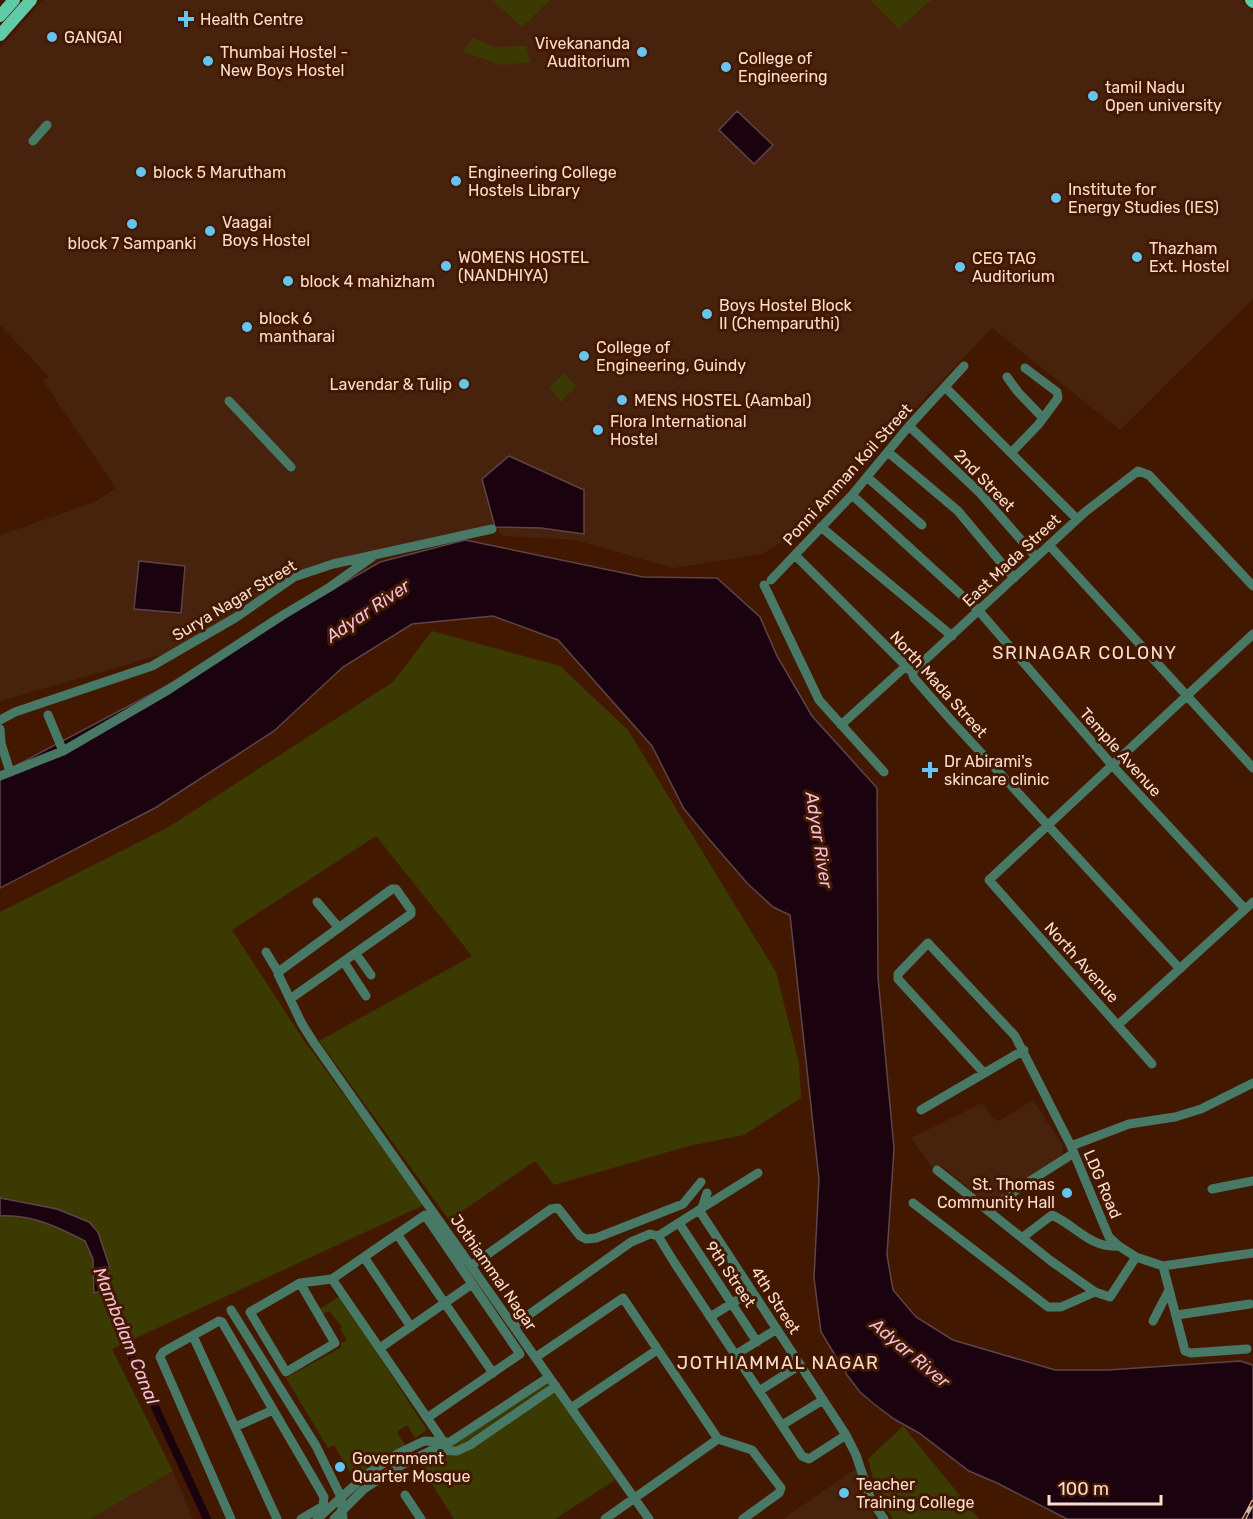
<svg xmlns="http://www.w3.org/2000/svg" width="1253" height="1519" viewBox="0 0 1253 1519" font-family="Rubik,sans-serif">
	<rect width="100%" height="100%" fill="#431800"/>
	<path fill="#47230d" d="M43,0H1242L1253,13V299L1120,430L992,328L794,535L762,554L673,568L576,540L502,536L497,526L332,561L294,572L230,620L160,655L0,701V535L95,502L116,488L43,381L49,377L0,325V48Z
		M1033,1100L1063,1146L1062,1155L990,1206L942,1166L932,1167L911,1138L982,1103L992,1118L999,1121Z
		M858,1467L875,1519H783Z
		M173,1471L193,1519H90Z"/>
	<path fill="#3b3a02" d="M492,0H550L522,27Z
		M870,0H931L899,29Z
		M473,38L493,47L526,46L531,62L502,65L463,52Z
		M564,373L576,386L561,402L550,387Z
		M432,631L560,666L628,730L776,972L799,1063L801,1098L744,1135L689,1146L554,1185L535,1161L449,1220L319,1041L472,956L376,836L232,930L303,1039L424,1205L112,1349L173,1471L90,1519H0V912L167,828L393,682Z
		M340,1296L427,1430L415,1438L407,1425L397,1432L405,1445L354,1479L334,1445L328,1448L286,1378L342,1347L340,1344L347,1340L340,1328L342,1327L329,1311L323,1314L320,1309Z
		M548,1380L615,1480L555,1519H454L421,1467Z
		M903,1426L979,1519H893L878,1497L868,1459Z"/>
	<path fill="#1a020f" stroke="#5e4448" stroke-width="1.5" d="M737,111L773,145L754,164L719,130Z
		M509,456L584,490V534L541,528L495,527L482,479Z
		M465,540L643,577L717,578L760,617L777,656L812,716L877,788L878,977L894,1148L887,1255L893,1290L916,1317L953,1340L1055,1370H1108L1240,1361L1253,1365V1519H1067L997,1483L969,1471L919,1433L894,1419L874,1404L860,1392L847,1375L821,1332L814,1278L819,1179L790,915L773,907L748,884L708,838L684,809L652,746L558,640L493,616L412,624L343,667L274,731L155,808L0,888V774L159,690L380,562Z
		M139,561L185,566L181,613L134,609Z
		M0,1198L57,1209L89,1222L98,1232L109,1265L108,1284L104,1290L94,1293L93,1259L85,1241C58,1227 31,1214 0,1216Z"/>
	<g fill="none" stroke-linecap="round" stroke-linejoin="round">
		<path stroke="#1a020f" stroke-width="8" d="M103,1281L104,1290L129,1351L207,1519"/>
		<path stroke="#487967" stroke-width="9" d="M33,141L47,125
			M1007,377L1018,392L1043,418
			M945,387L1077,519
			M229,401L291,467
			M909,426L980,493L1036,557
			M888,452L958,511L1014,578
			M1012,452L1038,425L1058,398L1057,392L1025,368
			M867,477L922,525
			M852,495L979,611L1112,765L1245,909
			M821,527L952,636
			M1049,545L1253,768
			M795,555L912,672L914,678L950,719L1180,969
			M771,580L852,495L909,426L964,366
			M764,585L819,700L884,772
			M912,672L1085,512L1138,471L1149,475L1253,586
			M48,715L63,751
			M0,720L15,712L152,666L235,618L294,577L333,564L492,529
			M841,725L906,666
			M0,729L1,743L10,772
			M0,776L63,751L168,690L283,615L330,587L372,557
			M317,902L339,928
			M266,952L278,972
			M356,954L371,975
			M344,962L366,996
			M290,999L411,914V910L396,889H392L281,970L278,974L302,1024L314,1043L649,1519
			M1118,1025L1253,902
			M1152,1064L989,880L1253,634
			M984,1073L898,979V974L928,943L1015,1036L1071,1146L1103,1223L1109,1237L1119,1246L1136,1257L1163,1266L1253,1253
			M921,1110L1024,1050
			M1071,1146L1129,1124L1175,1117L1201,1109L1253,1083
			M937,1170L1051,1261L1095,1292
			M1212,1189L1253,1181
			M707,1193L702,1208L699,1210L846,1435L856,1455L871,1500L884,1519
			M913,1203L1048,1307H1061L1095,1292L1110,1297L1136,1257
			M702,1208L758,1173
			M699,1210L658,1236L674,1262L802,1456L809,1459L846,1435
			M990,1210L1019,1188L1074,1153
			M679,1223L757,1342
			M397,1234L493,1373
			M1023,1237L1052,1215C1075,1225 1091,1249 1119,1246
			M364,1257L411,1327
			M471,1266L551,1209L558,1208L580,1236L586,1239L596,1238L683,1204L701,1182
			M1163,1266L1185,1351L1191,1353L1247,1349
			M332,1279L445,1444
			M300,1283L335,1343L286,1372L250,1312L300,1283L332,1279L425,1215L520,1354L427,1418
			M231,1310L316,1446L341,1497L343,1519
			M1177,1315L1250,1304
			M710,1317L752,1291
			M1153,1321L1168,1292
			M513,1326L631,1242L650,1234L658,1236
			M193,1336L277,1519
			M380,1348L472,1284
			M735,1355L777,1329
			M536,1357L623,1298L718,1439L752,1450L781,1488L779,1493L743,1519
			M759,1391L800,1365
			M571,1408L657,1350
			M782,1425L823,1400
			M235,1427L273,1410
			M405,1495L421,1519
			M231,1519L160,1357L163,1352L219,1321L222,1322L324,1497L323,1506L301,1519
			M317,1519L366,1475L399,1453L424,1441L450,1442L549,1377
			M334,1519L364,1489L398,1467L432,1450L457,1451L470,1445L556,1386
			M605,1519L718,1439"/>
		<path stroke="#5fcba7" stroke-width="12" d="M1251,0L1253,2
			M0,16L14,0
			M0,35L31,0"/>
		<defs>
			<path id="rail" d="M1244,1519L1253,1502"/>
		</defs>
		<use href="#rail" stroke="#d4b4a3" stroke-width="4.5"/>
		<use href="#rail" stroke="#431800" stroke-width="2" stroke-dasharray="7" stroke-linecap="butt"/>
	</g>
	<g fill="#65c5ee" stroke="#431800" stroke-width="2">
		<path d="M183 10h6v6h6v6h-6v6h-6v-6h-6v-6h6z"/>
		<circle cx="52" cy="37" r="6"/>
		<circle cx="642" cy="52" r="6"/>
		<circle cx="208" cy="61" r="6"/>
		<circle cx="726" cy="67" r="6"/>
		<circle cx="1093" cy="96" r="6"/>
		<circle cx="141" cy="172" r="6"/>
		<circle cx="456" cy="181" r="6"/>
		<circle cx="1056" cy="198" r="6"/>
		<circle cx="132" cy="224" r="6"/>
		<circle cx="210" cy="231" r="6"/>
		<circle cx="1137" cy="257" r="6"/>
		<circle cx="446" cy="266" r="6"/>
		<circle cx="960" cy="267" r="6"/>
		<circle cx="288" cy="281" r="6"/>
		<circle cx="707" cy="314" r="6"/>
		<circle cx="247" cy="327" r="6"/>
		<circle cx="584" cy="356" r="6"/>
		<circle cx="464" cy="384" r="6"/>
		<circle cx="622" cy="400" r="6"/>
		<circle cx="598" cy="430" r="6"/>
		<path d="M927 761h6v6h6v6h-6v6h-6v-6h-6v-6h6z"/>
		<circle cx="1067" cy="1193" r="6"/>
		<circle cx="340" cy="1467" r="6"/>
		<circle cx="844" cy="1493" r="6"/>
	</g>
	<g text-anchor="middle" stroke-width="6" stroke-linejoin="round" paint-order="stroke">
		<g font-size="16" fill="#fbddce" stroke="#431800" text-anchor="start">
			<text x="200" y="25">Health Centre</text>
			<text x="64" y="43">GANGAI</text>
			<text x="630" y="49" text-anchor="end">Vivekananda<tspan x="630" dy="18">Auditorium</tspan></text>
			<text x="220" y="58">Thumbai Hostel -<tspan x="220" dy="18">New Boys Hostel</tspan></text>
			<text x="738" y="64">College of<tspan x="738" dy="18">Engineering</tspan></text>
			<text x="1105" y="93">tamil Nadu<tspan x="1105" dy="18">Open university</tspan></text>
			<text x="153" y="178">block 5 Marutham</text>
			<text x="468" y="178">Engineering College<tspan x="468" dy="18">Hostels Library</tspan></text>
			<text x="1068" y="195">Institute for<tspan x="1068" dy="18">Energy Studies (IES)</tspan></text>
			<text x="222" y="228">Vaagai<tspan x="222" dy="18">Boys Hostel</tspan></text>
			<text x="132" y="249" text-anchor="middle">block 7 Sampanki</text>
			<text x="1149" y="254">Thazham<tspan x="1149" dy="18">Ext. Hostel</tspan></text>
			<text x="458" y="263">WOMENS HOSTEL<tspan x="458" dy="18">(NANDHIYA)</tspan></text>
			<text x="972" y="264">CEG TAG<tspan x="972" dy="18">Auditorium</tspan></text>
			<text x="300" y="287">block 4 mahizham</text>
			<text x="719" y="311">Boys Hostel Block<tspan x="719" dy="18">II (Chemparuthi)</tspan></text>
			<text x="259" y="324">block 6<tspan x="259" dy="18">mantharai</tspan></text>
			<text x="596" y="353">College of<tspan x="596" dy="18">Engineering, Guindy</tspan></text>
			<text x="452" y="390" text-anchor="end">Lavendar &amp; Tulip</text>
			<text x="634" y="406">MENS HOSTEL (Aambal)</text>
			<text x="610" y="427">Flora International<tspan x="610" dy="18">Hostel</tspan></text>
			<text x="944" y="767">Dr Abirami's<tspan x="944" dy="18">skincare clinic</tspan></text>
			<text x="1055" y="1190" text-anchor="end">St. Thomas<tspan x="1055" dy="18">Community Hall</tspan></text>
			<text x="352" y="1464">Government<tspan x="352" dy="18">Quarter Mosque</tspan></text>
			<text x="856" y="1490">Teacher<tspan x="856" dy="18">Training College</tspan></text>
		</g>
		<g font-size="16" fill="#fbddce" stroke="#431800">
			<text transform="translate(847 474) rotate(-48)" y="6">Ponni Amman Koil Street</text>
			<text transform="translate(985 480) rotate(46)" y="6">2nd Street</text>
			<text transform="translate(1011 560) rotate(-43)" y="6">East Mada Street</text>
			<text transform="translate(234 600) rotate(-31)" y="6">Surya Nagar Street</text>
			<text transform="translate(939 684) rotate(48)" y="6">North Mada Street</text>
			<text transform="translate(1121 752) rotate(48)" y="6">Temple Avenue</text>
			<text transform="translate(1082 962) rotate(48)" y="6">North Avenue</text>
			<text transform="translate(1103 1184) rotate(67)" y="6">LDG Road</text>
			<text transform="translate(494 1272) rotate(55)" y="6">Jothiammal Nagar</text>
			<text transform="translate(731 1274) rotate(56)" y="6">9th Street</text>
			<text transform="translate(776 1300) rotate(57)" y="6">4th Street</text>
		</g>
		<g font-size="18" font-style="italic" fill="#f1bed5" stroke="#431800">
			<text transform="translate(368 611) rotate(-34)" y="6">Adyar River</text>
			<text transform="translate(819 840) rotate(81)" y="6">Adyar River</text>
			<text transform="translate(126 1336) rotate(68)" y="6">Mambalam Canal</text>
			<text transform="translate(910 1353) rotate(40)" y="6">Adyar River</text>
		</g>
		<g font-size="18" letter-spacing="1.5" fill="#fbddce" stroke="#431800">
			<text x="1085" y="659">SRINAGAR COLONY</text>
			<text x="778" y="1369">JOTHIAMMAL NAGAR</text>
		</g>
	</g>
	<path d="M1049 1495v9h112v-9" fill="none" stroke="#fbddce" stroke-width="3"/>
	<text x="1058" y="1495" font-size="18" fill="#fbddce" stroke="#431800" stroke-width="4.5" paint-order="stroke">100 m</text>
</svg>
